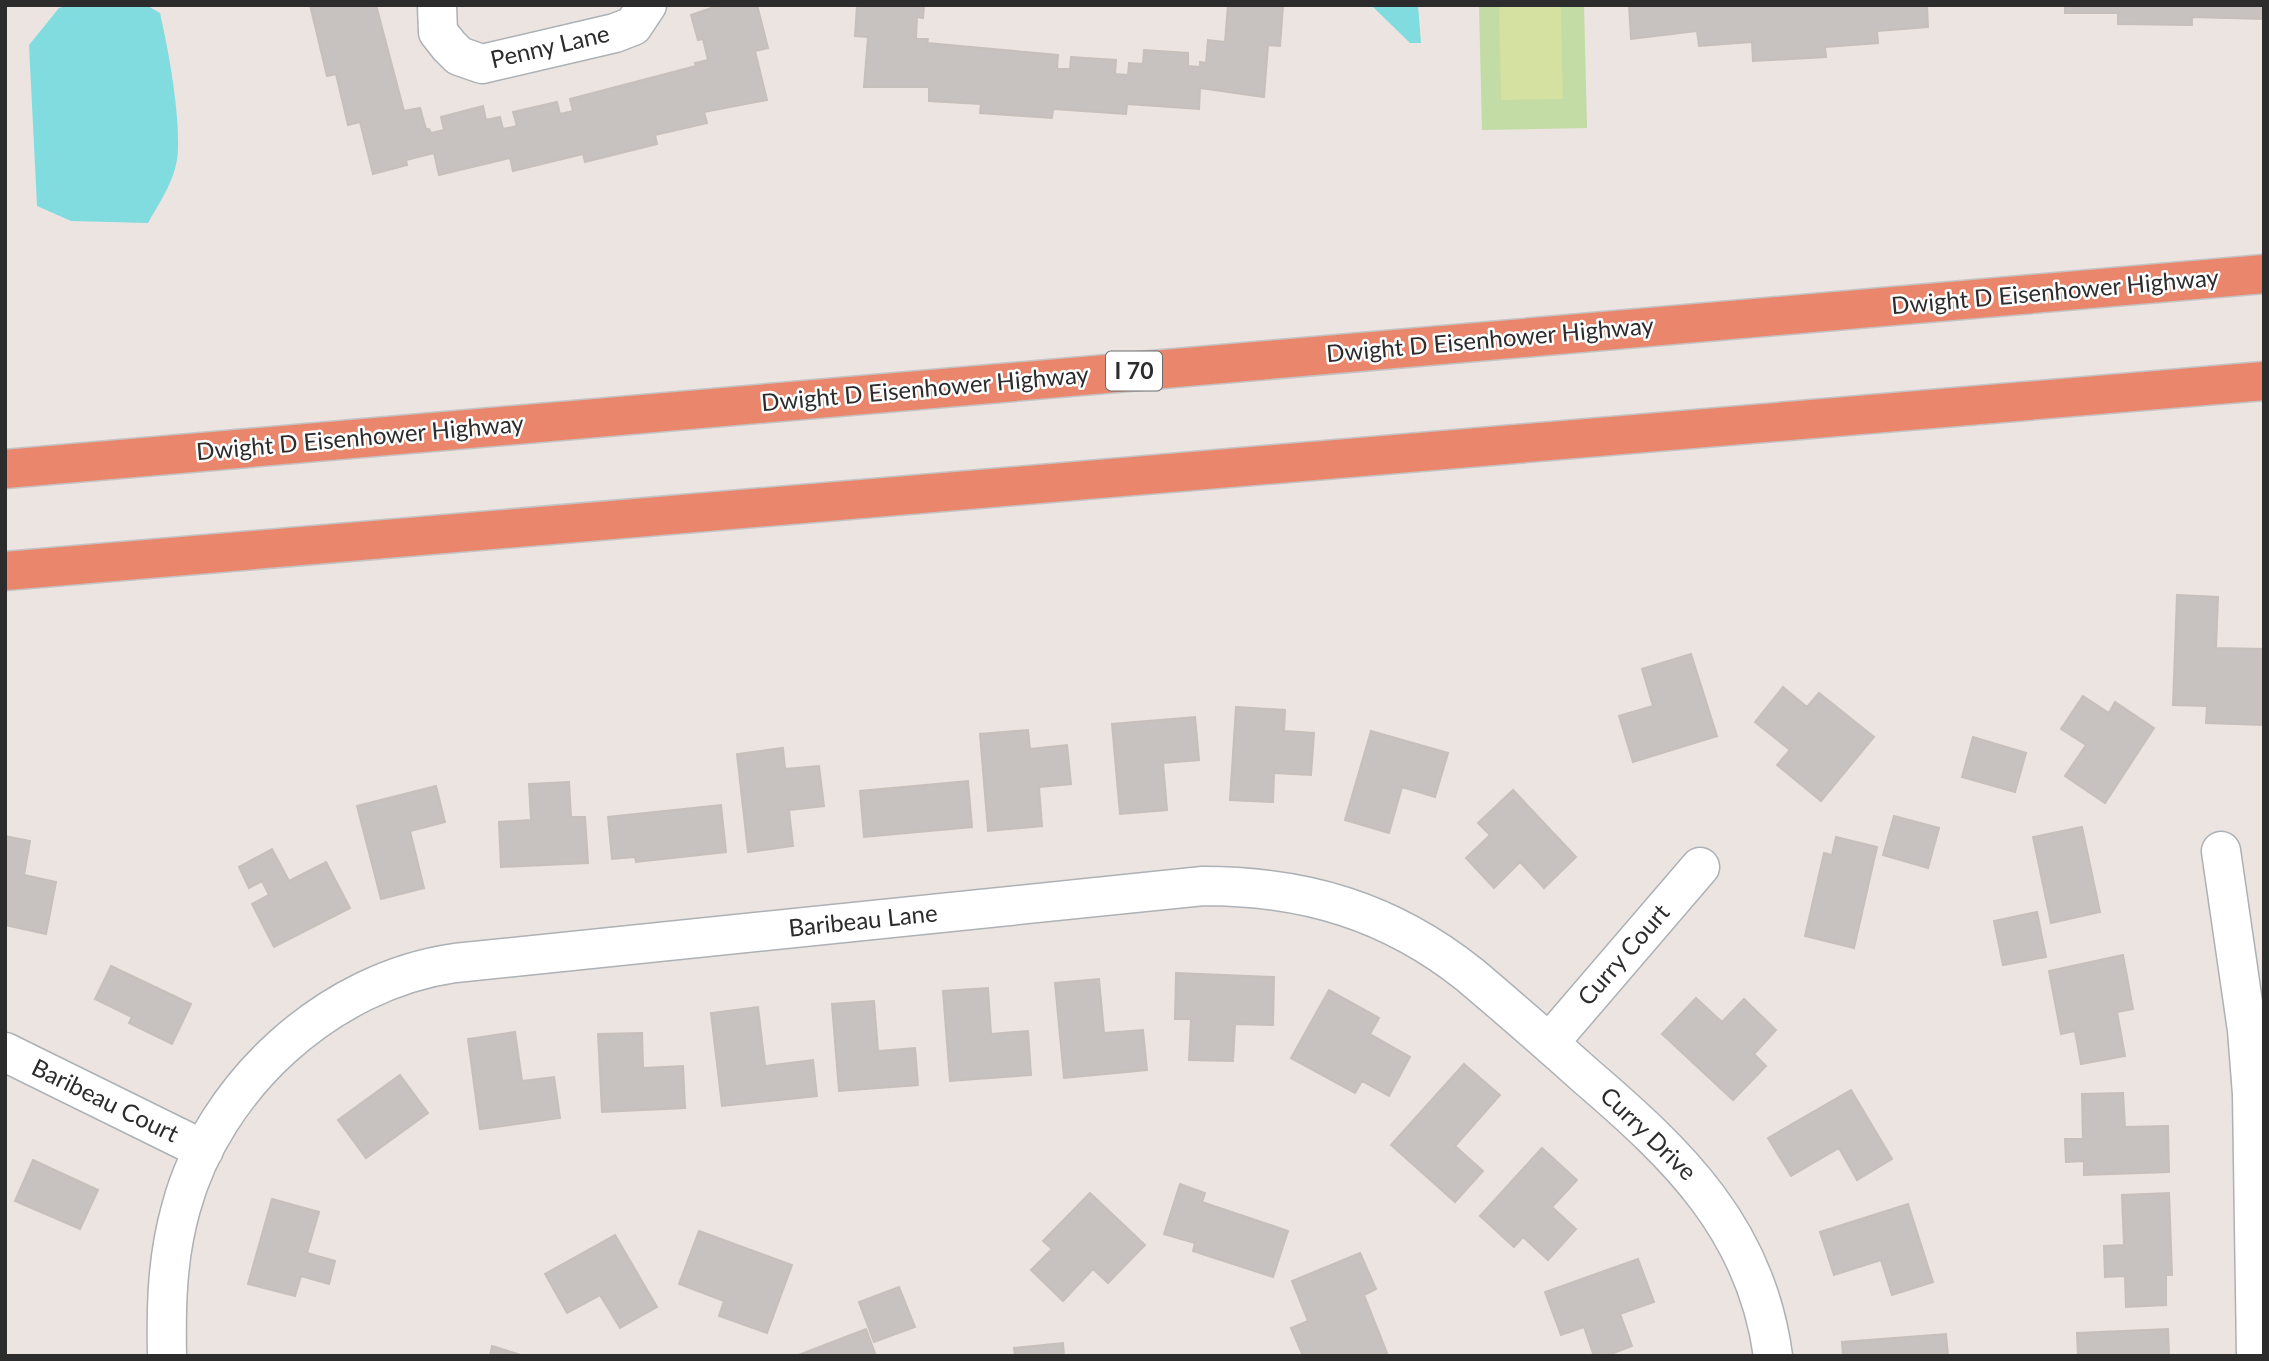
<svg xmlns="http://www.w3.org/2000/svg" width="2269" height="1361" viewBox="0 0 2269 1361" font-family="Lato,sans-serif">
	<rect width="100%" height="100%" fill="#ece4e0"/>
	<path fill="#c3dba4" d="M1479,5H1584L1587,128L1482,130Z"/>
	<path fill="#d4e1a1" d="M1499,5H1561L1563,99L1501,100Z"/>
	<path fill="#81dce0" d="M69,5H146L160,13C169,53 179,108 178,148C178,176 161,200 148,223L71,221L37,206L29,45L59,8Z
		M1371,5H1418L1421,43H1410Z"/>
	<path fill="#c7c1bf" stroke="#c7bfba" stroke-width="2" d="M310,5H376L404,111L420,108L426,129H429L431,133L444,130L441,117L483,106L486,120L500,117L503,129L517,126L513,112L557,102L560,114L573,111L570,99L696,66L695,63L708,60L703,39L698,40L691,15L720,5H757L768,48L755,51L767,100L704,112L707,123L655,135L657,144L585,162L583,154L513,171L510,158L439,175L434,153L406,160L407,165L373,174L360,122L348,125L336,74L327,76Z
		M857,5H924L923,18L917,17L916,39H928L927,43L1058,55L1057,69H1070L1071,57L1116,60L1115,74L1128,75L1129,63L1143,64L1144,50L1188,53V66L1200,67V62L1206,63L1208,40L1225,42L1228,5H1283L1280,46L1268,45L1264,97L1200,88L1199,109L1127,104L1126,114L1053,109L1052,118L980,113L981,104L929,101V87H864L868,37L855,36Z
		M1629,5H1927L1928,27L1877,31L1878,43L1825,47L1826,57L1753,61L1752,42L1699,46L1697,31L1631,39Z
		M2065,5H2264V19L2192,17V25L2118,24V13H2065Z
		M2177,595L2218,597L2216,648L2264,649V725L2206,723L2207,706L2173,705Z
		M1691,654L1717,736L1633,762L1619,716L1653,706L1642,669Z
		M1783,687L1807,707L1819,693L1874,737L1821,801L1777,765L1790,750L1755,722Z
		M2083,696L2109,713L2115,702L2154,728L2105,803L2065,776L2086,745L2061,729Z
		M1236,707L1285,710L1284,731L1314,733L1311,775L1274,773L1273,802L1230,800Z
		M1195,717L1199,760L1163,763L1167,810L1120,814L1112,724Z
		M1028,730L1030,749L1067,745L1071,784L1039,787L1042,826L988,831L980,734Z
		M1371,731L1448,753L1435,797L1402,787L1389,833L1345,820Z
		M1973,737L2026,753L2015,792L1962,777Z
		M783,748L785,769L819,766L824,806L789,810L793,846L748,852L737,754Z
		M968,781L972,827L864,837L860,791Z
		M569,782L571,817H585L588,863L501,867L499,822L531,820L529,784Z
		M436,786L445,822L410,831L424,888L381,899L357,806Z
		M1513,790L1576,857L1544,888L1520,862L1494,888L1466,858L1490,835L1478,823Z
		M721,805L726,852L636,862L635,857L612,859L608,817Z
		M1894,816L1939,828L1928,868L1883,855Z
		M2082,827L2100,912L2051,923L2033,837Z
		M5,836L30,841L24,875L56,882L46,934L5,925Z
		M1836,837L1877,847L1854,948L1805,936L1824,853L1832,855Z
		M272,849L289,881L326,862L350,908L274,947L252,904L269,895L262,881L249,888L239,867Z
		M2037,912L2046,957L2003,965L1994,921Z
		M2123,955L2133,1009L2117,1012L2125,1056L2081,1064L2075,1031L2061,1034L2049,971Z
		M111,966L191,1004L172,1044L129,1023L132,1017L95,999Z
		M1176,973L1274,977L1273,1025L1235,1024L1233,1061L1189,1060L1191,1019H1175Z
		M1099,979L1104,1033L1143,1030L1147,1070L1064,1078L1055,983Z
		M988,988L991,1034L1028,1031L1031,1075L950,1081L943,991Z
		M1329,990L1379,1018L1370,1034L1410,1057L1389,1096L1362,1081L1355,1093L1291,1058Z
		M1696,998L1722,1022L1744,999L1776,1030L1754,1054L1766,1066L1733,1100L1662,1034Z
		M874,1001L878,1051L915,1048L918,1085L839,1091L832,1004Z
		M758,1007L765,1066L813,1060L817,1096L722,1106L711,1013Z
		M515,1032L522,1081L554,1077L560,1118L480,1129L468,1039Z
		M642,1033L643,1068L683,1066L685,1108L602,1112L598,1034Z
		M1464,1064L1500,1095L1455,1146L1483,1171L1455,1202L1391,1145Z
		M400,1075L428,1113L366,1158L338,1120Z
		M1851,1090L1892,1159L1857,1180L1839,1148L1791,1176L1768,1138Z
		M2123,1093L2125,1127L2168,1126L2169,1172L2084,1175V1161L2066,1162L2065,1139H2083L2082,1094Z
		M1542,1148L1577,1180L1552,1207L1576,1229L1548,1260L1523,1237L1514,1247L1480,1216Z
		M33,1160L98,1190L80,1229L15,1201Z
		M1180,1184L1205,1193L1202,1202L1288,1231L1273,1277L1193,1251L1195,1243L1164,1234Z
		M1090,1193L1145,1245L1108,1283L1093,1269L1063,1301L1031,1270L1052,1249L1043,1241Z
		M2169,1193L2172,1275H2166V1305L2126,1307L2125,1276L2105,1277L2104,1246L2124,1245L2122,1195Z
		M272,1199L319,1212L307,1253L335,1261L329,1284L301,1276L295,1296L248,1284Z
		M1908,1204L1933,1282L1892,1295L1881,1260L1834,1275L1820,1232Z
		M699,1231L792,1265L767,1333L719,1316L724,1301L679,1284Z
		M615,1235L657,1307L620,1328L600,1295L567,1313L545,1274Z
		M1360,1253L1376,1289L1364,1295L1387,1353L1380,1356H1303L1291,1328L1308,1321L1292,1281Z
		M1638,1259L1654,1302L1620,1314L1632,1346L1606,1356H1594L1584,1327L1561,1335L1545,1292Z
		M899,1287L915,1327L874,1342L859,1302Z
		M866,1329L876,1356H796Z
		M2168,1329L2169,1356H2078L2077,1333Z
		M1946,1334L1948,1356H1843L1842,1342Z
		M1063,1343L1064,1356H1015L1014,1348Z
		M492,1346L524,1356H490Z"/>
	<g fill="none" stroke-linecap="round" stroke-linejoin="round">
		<defs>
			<path id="street" d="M437,5L438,32L449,46L459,56L482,64L615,33L633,26L647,5
				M2221,851L2247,1030L2252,1094L2256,1356
				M1549,1043L1700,867
				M5,1052L204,1150
				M167,1356C166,1305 167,1258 181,1208C214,1086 328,981 455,963L1203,886C1304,886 1390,911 1470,975C1509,1008 1548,1042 1586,1076C1678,1155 1756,1229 1773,1356"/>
			<path id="highway" d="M5,469L2264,274
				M5,571L2264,381"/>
		</defs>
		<use href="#street" stroke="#acb1b6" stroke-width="41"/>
		<use href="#highway" stroke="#c4c4c4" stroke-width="41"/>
		<use href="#street" stroke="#fff" stroke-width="38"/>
		<use href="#highway" stroke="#ea866c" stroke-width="38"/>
	</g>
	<g text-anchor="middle" stroke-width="5" stroke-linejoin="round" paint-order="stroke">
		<rect fill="#fff" stroke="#6b6b6b" stroke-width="2" x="1106" y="351.5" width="56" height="39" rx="5"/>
		<g font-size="23" font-weight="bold" fill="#2c2c2c">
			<text x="1134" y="379">I 70</text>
		</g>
		<g font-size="24" fill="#2c2c2c" stroke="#fff">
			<text transform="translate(550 47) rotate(-13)" y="8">Penny Lane</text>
			<text transform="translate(2055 292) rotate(-5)" y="8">Dwight D Eisenhower Highway</text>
			<text transform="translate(1490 340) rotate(-5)" y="8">Dwight D Eisenhower Highway</text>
			<text transform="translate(925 389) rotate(-5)" y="8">Dwight D Eisenhower Highway</text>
			<text transform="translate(360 438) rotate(-5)" y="8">Dwight D Eisenhower Highway</text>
			<text transform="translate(863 921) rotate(-6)" y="8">Baribeau Lane</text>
			<text transform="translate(1624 955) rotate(-49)" y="8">Curry Court</text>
			<text transform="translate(105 1101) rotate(26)" y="8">Baribeau Court</text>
			<text transform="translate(1648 1134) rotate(44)" y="8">Curry Drive</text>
		</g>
	</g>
	<rect width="2269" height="1361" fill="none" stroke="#2c2c2c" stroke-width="14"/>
</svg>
